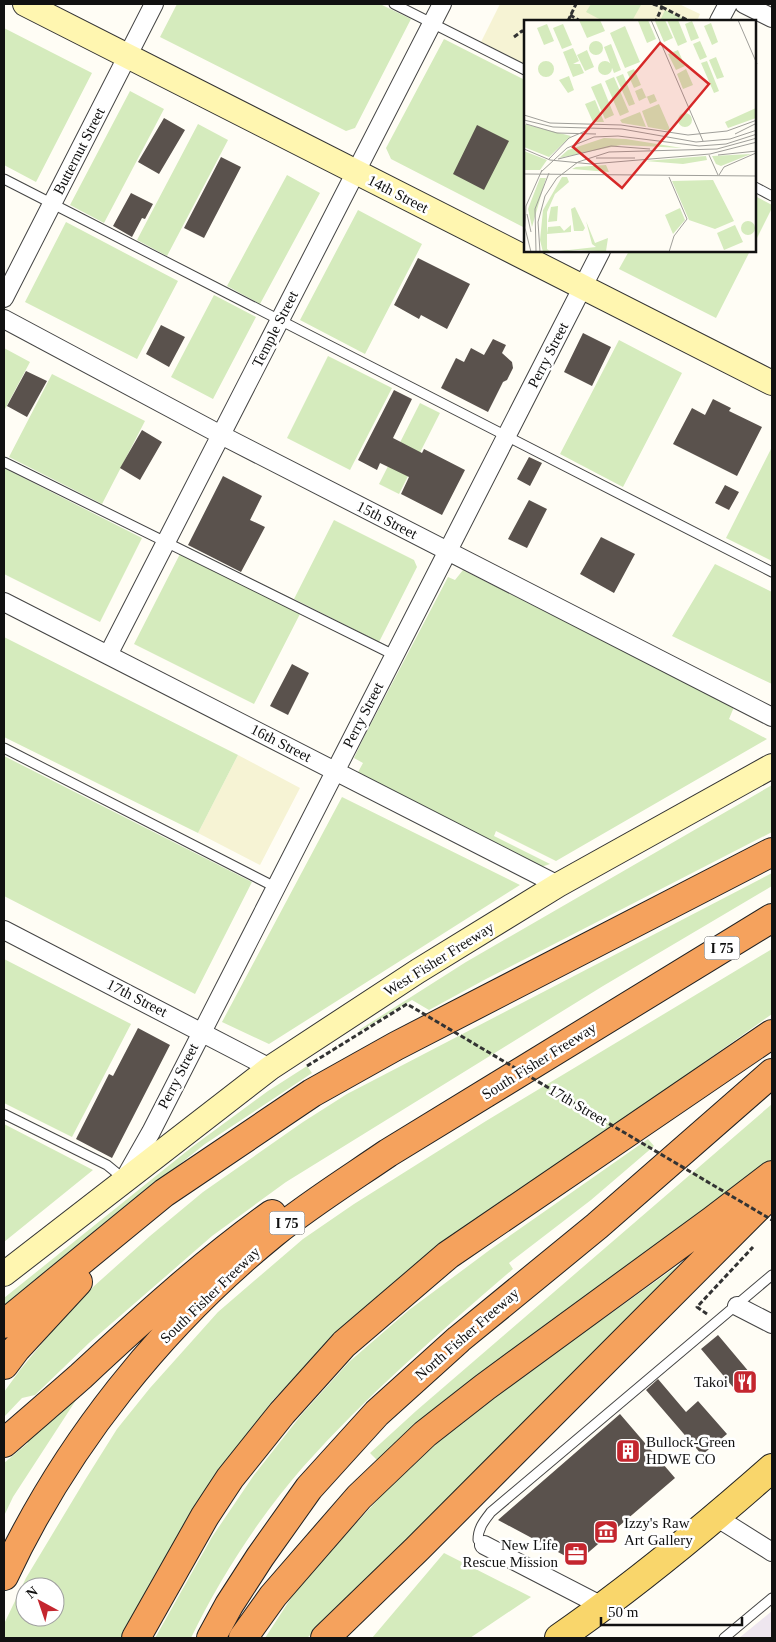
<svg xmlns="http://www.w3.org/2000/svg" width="776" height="1642" viewBox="0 0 776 1642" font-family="'Times New Roman',serif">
	<rect width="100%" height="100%" fill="#fffdf5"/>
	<path fill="#eee6ef" d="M772,1611V1638H739Z"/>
	<path fill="#f6f3d4" d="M500,4H679L700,14L697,21H525V64L481,42Z
		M238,755L300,788L260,865L198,833Z"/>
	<path fill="#d5ebbd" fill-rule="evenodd" d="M177,4H380L411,19L355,128L346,131L160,37Z
		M591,4H640L641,5L632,21H603L586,12Z
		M665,10L689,21H660Z
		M4,28L92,73L36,182L4,165Z
		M444,39L525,80V228L391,159L386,148Z
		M130,91L164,109L104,223L70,205Z
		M198,124L228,140L167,256L137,240Z
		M287,175L320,193L260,304L227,286Z
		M755,196L772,205V208L755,242Z
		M358,210L422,244L365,354L300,320Z
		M66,222L178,281L137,359L25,302Z
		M629,251H750L716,318L619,269Z
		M214,295L256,317L213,399L171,377Z
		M619,340L682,373L623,487L560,454Z
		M4,348L30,362L4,411Z
		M328,356L392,388L350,470L287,438Z
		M52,374L145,421L102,504L9,457Z
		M420,403L440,413L399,494L379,484Z
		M772,447V561L726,538Z
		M4,468L142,538L100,622L4,574Z
		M334,520L414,560L417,567L379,642L294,599Z
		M181,552L301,612L254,704L134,644Z
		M715,564L772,592V684L672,636Z
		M463,570L734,707L729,719L767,739L556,861L496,831L494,836L550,864L541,867L357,774L363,763L354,758L364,737L448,577L455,580Z
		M4,637L238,755L198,833L4,737Z
		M4,756L252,882L195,994L4,896Z
		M772,785V832L486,979L429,1010L412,1000L360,1031L359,1030L466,962Z
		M342,797L520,885L269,1044L222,1022Z
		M772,873V886L603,986L286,1182L212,1236L89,1343L35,1395L22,1398L4,1417V1392L20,1370L57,1325L93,1287L150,1236L203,1192L303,1122L347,1094Z
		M772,949V1014L583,1148L344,1326L273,1400L204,1494L155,1574L121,1638H4V1624L26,1578L85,1480L117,1429L150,1388L218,1312L303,1239L354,1204L486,1121ZM25,1587H55V1617H25Z
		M4,959L131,1024L72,1137L4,1103Z
		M307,1066L312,1073L205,1144L111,1219L4,1311V1298L192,1147L268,1091Z
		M772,1104V1163L558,1324L499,1359L445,1402L377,1460L370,1453L416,1411Z
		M4,1124L93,1170L4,1242Z
		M648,1139L654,1146L591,1200L509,1263L513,1269C440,1332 367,1395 303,1467C260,1516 219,1579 191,1638H155L212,1537L254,1475L302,1414L349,1362L409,1310L491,1249Z
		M687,1259L337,1610L307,1638H265L295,1592L338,1543L383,1494L438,1442L567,1339L603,1319Z
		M88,1386L78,1397L13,1497L4,1516V1463L28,1443L23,1437Z
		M444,1553L531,1597L470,1638H372Z"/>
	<path fill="#5a524d" d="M164,118L185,130L159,174L138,162Z
		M477,125L509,141L484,190L453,174Z
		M221,157L241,167L204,238L184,228Z
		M131,193L153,204L145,219L142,218L132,237L113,226Z
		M418,258L470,284L447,329L421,315L419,319L394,305Z
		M161,325L185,337L169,367L146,354Z
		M583,333L611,347L592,386L564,372Z
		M493,339L506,345L502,353L512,362L513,368L507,380L503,382L488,412L441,388L456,358L464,362L471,348L484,355Z
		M26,371L47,381L27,417L7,406Z
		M394,390L412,399L393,438L422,453L424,449L465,470L442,515L401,494L409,477L380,463L377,470L358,460Z
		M713,399L731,408L729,411L762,427L737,476L673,444L692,408L705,415Z
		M142,430L162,442L140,480L120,468Z
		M529,457L542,463L530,486L517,479Z
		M223,476L262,496L250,520L265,527L241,572L188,545Z
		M725,485L739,492L729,510L715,503Z
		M529,500L547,509L527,548L508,539Z
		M601,537L635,554L614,593L580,574Z
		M292,664L309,673L288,715L270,706Z
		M138,1028L170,1045L112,1158L76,1139L109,1074L113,1076Z
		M718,1335L755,1379L738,1393L701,1349Z
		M658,1379L686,1412L698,1401L727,1434L702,1455L646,1390Z
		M620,1414L675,1478L583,1557L571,1559L498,1520Z"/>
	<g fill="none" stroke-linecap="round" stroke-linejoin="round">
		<defs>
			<path id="lane" d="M394,4L525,70
				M4,179L772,572
				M755,187L772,196
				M4,462L394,655
				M4,748L275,887
				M4,1114L107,1165L124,1179
				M484,1545L478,1540C478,1528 484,1521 491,1512L772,1275
				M724,1638L772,1598"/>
			<path id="street" d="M744,4L772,18
				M719,21L728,4
				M4,298L154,4
				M4,319L221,435L772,717
				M4,602L558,885
				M108,655L442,4
				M4,930L270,1068
				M126,1176L151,1132L601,251
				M737,1306L772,1324
				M716,1517L772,1552
				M484,1545L604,1607"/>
			<path id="secondary" d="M25,4L772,383
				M4,1274L270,1068L418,971L558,885L772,766"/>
			<path id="primary" d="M559,1638C634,1586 704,1528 772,1468"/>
			<path id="highway" d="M4,1324L164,1193L312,1093L396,1046L772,852
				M4,1365L16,1349L78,1282
				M4,1443C29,1421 55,1399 81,1376C142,1319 204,1263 272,1214
				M4,1576C66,1444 161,1325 274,1233C310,1204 350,1179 388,1153L772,918
				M136,1638L205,1516L230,1478L282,1413L344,1344L448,1255L772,1034
				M211,1638L229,1605L260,1557L309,1488L377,1413L459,1339L597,1226L772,1073
				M243,1638L273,1596L359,1497L425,1434L485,1387L713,1220L772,1175
				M325,1638L417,1549L772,1193"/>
		</defs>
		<use href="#lane" stroke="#444" stroke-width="11"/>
		<use href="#street" stroke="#444" stroke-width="20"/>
		<use href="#secondary" stroke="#333" stroke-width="26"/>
		<use href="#primary" stroke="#222" stroke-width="30"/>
		<use href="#highway" stroke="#222" stroke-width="30"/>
		<path stroke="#333" stroke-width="3" stroke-dasharray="5 2.5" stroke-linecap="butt" d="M653,4L662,7L656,21
			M662,7L689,21
			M570,15L580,21
			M568,21L576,4
			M590,21H595
			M514,37L522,31L525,32
			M707,1314L697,1307L753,1247"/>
		<use href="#lane" stroke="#fff" stroke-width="9"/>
		<use href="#street" stroke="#fff" stroke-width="18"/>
		<use href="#secondary" stroke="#fff6b0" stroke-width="24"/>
		<use href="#primary" stroke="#f9d66b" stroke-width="28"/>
		<use href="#highway" stroke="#f5a25d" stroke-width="28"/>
		<path stroke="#333" stroke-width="3" stroke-dasharray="5 2.5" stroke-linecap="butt" d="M307,1066L407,1004L772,1220"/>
	</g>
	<defs>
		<symbol id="restaurant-square" viewBox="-11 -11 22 22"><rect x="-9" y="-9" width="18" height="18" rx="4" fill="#c4262e" stroke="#fff"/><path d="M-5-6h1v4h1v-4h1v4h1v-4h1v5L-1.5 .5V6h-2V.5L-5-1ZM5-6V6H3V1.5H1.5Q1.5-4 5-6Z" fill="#fff"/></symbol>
		<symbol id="building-square" viewBox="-11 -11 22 22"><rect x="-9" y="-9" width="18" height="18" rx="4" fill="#c4262e" stroke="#fff"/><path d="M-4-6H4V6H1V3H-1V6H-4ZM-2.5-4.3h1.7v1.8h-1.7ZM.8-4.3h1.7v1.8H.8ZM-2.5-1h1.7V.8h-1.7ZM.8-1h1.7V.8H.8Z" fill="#fff"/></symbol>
		<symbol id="museum-square" viewBox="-11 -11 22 22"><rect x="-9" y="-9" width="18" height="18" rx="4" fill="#c4262e" stroke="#fff"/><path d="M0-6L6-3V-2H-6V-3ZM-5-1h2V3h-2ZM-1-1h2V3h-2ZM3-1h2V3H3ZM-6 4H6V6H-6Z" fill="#fff"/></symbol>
		<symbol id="office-square" viewBox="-11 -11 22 22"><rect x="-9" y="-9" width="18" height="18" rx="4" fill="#c4262e" stroke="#fff"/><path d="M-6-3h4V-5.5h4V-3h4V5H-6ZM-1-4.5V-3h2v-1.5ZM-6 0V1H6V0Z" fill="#fff"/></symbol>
	</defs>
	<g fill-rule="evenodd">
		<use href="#restaurant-square" x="731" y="1368" width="28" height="28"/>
		<use href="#building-square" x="614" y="1437" width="28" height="28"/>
		<use href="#museum-square" x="592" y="1518" width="28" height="28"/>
		<use href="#office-square" x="562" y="1540" width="28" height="28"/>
	</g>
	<g text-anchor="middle" stroke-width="5" stroke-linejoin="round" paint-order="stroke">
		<g fill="#fff" stroke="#585858" stroke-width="1">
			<rect x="704.5" y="936.5" width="35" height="23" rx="4"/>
			<rect x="269.5" y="1211.5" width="35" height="23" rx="4"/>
		</g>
		<g font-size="14" font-weight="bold" fill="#111">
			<text x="722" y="953">I 75</text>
			<text x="287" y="1228">I 75</text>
		</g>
		<g font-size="15" fill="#111" stroke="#fff">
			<text transform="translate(79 151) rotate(-63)" y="5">Butternut Street</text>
			<text transform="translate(398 194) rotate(27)" y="5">14th Street</text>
			<text transform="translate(275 329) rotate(-63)" y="5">Temple Street</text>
			<text transform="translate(548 355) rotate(-63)" y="5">Perry Street</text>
			<text transform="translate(387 520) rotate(27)" y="5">15th Street</text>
			<text transform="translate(363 715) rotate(-63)" y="5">Perry Street</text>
			<text transform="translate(281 743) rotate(27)" y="5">16th Street</text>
			<text transform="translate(439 959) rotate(-32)" y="5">West Fisher Freeway</text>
			<text transform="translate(137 998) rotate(27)" y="5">17th Street</text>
			<text transform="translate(539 1061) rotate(-32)" y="5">South Fisher Freeway</text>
			<text transform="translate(178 1076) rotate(-63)" y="5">Perry Street</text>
			<text transform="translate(578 1105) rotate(31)" y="5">17th Street</text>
			<text transform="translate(210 1295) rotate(-44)" y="5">South Fisher Freeway</text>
			<text transform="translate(467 1334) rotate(-41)" y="5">North Fisher Freeway</text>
		</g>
		<g font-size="15" fill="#111" stroke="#fff" text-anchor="end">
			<text x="728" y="1387">Takoi</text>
			<text x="646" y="1447" text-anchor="start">Bullock-Green<tspan x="646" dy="17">HDWE CO</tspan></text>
			<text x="624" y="1528" text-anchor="start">Izzy's Raw<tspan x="624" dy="17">Art Gallery</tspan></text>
			<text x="558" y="1550">New Life<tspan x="558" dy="17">Rescue Mission</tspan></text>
		</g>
	</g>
	<g transform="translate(524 20)">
		<rect width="232" height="232" fill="#fffdf5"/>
		<path d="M55,0H76L81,11L63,18ZM124,0L132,19L123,23L114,1ZM141,0L149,18L140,22L131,1ZM143,0H154L163,22L154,26ZM168,1L175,18L167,21L161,4ZM187,3L194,22L188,25L180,6ZM23,4L30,21L20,25L13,8ZM39,4L48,25L38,29L29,8ZM101,6L116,42L101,48L86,13ZM65 28a7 7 0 1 1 14 0a7 7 0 1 1-14 0ZM176,21L183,37L176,40L169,24ZM87,24L97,50L90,53L80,27ZM49,28L55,41L49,44H56L60,53L49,57L39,32ZM63,30L70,47L61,51L53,35ZM154,30L161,46L152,50L144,34ZM192,37L200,57L193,59L185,40ZM74 48a7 7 0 1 1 14 0a7 7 0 1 1-14 0ZM183,41L195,71L190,73L177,43ZM14 49a8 8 0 1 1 16 0a8 8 0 1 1-16 0ZM110,49L117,65L110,68L103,52ZM162,49L169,65L159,69L153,54ZM99,54L111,84L105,86L92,57ZM45,56L50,70L44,73L35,60ZM90,57L105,92L96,96L81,61ZM77,63L90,95L81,99L67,67ZM118,68L122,77L130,74L133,81L126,84L123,77L115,81L111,71ZM71,80L80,102H69L61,84ZM135,84L145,107L146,111L124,107L118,91ZM232,88V98L204,108L201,102ZM116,92L122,107L98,103L96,100ZM154 100a7 7 0 1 1 14 0a7 7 0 1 1-14 0ZM0,104L47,116L25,137L0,127ZM80,118L102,119L158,128L97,125L35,138L44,130ZM0,131L23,140L16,150H0ZM227,134L197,146L192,144L188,136ZM182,136L183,140L159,144L121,141ZM82,145L85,152L48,149L52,147ZM38,157H43L45,162L31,174L23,192V229L27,232L72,227L68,224L62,201L71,223L84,218L82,231L93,232L55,230L27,232H19L16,220L19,190ZM16,158H22L8,207L4,189ZM189,160L210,201L191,209L165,200L148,161ZM34,186L33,201L24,202L27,187ZM51,187L61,208L59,211H50L47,189ZM156,188L161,200L149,214L141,195ZM217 208a7 7 0 1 1 14 0a7 7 0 1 1-14 0ZM47,205V212L23,214L24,207L36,206L40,211ZM211,205L219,222L200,230L193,213Z" fill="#d5ebbd"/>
		<path fill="none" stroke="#a09f9a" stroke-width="1" d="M127,0L179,121M214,0L233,44M0,95L26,103L97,105L164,115L203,111L233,100M0,100L29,107L98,109L172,122L206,119L233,110M2,104L33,113L72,114M211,114L233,103M0,129L26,140L67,144L186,134L233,122M185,135L194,155M194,135L233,131M72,138H111M25,139L45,118L66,109M34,139L87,126L126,129M17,152L43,128L70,117L94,116L175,126L202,124L233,114M0,154L233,156M195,155L200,147L232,133M145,157L163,199L150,216L145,232M3,194L7,212M12,231L11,189L25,153M7,232L1,208L2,186L18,150M16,232L14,202L21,176L33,158L54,142L85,132L193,129L233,118"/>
		<path fill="#d62828" fill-opacity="0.15" stroke="#d62828" stroke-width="2.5" d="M136,23L185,64L98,168L49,127Z"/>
		<rect width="232" height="232" fill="none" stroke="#111" stroke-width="2.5"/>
	</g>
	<rect width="776" height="1642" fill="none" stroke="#111111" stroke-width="10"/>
	<g transform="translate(40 1602) rotate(320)"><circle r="24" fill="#ffffff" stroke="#a0a0a0"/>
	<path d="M0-4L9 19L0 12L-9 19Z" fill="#c4262e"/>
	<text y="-8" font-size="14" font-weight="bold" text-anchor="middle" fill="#111111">N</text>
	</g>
	<path d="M601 1617v8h141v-8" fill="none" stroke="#111111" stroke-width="2.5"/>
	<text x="608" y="1617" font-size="15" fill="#111111" stroke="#ffffff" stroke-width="4" paint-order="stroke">50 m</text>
</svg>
